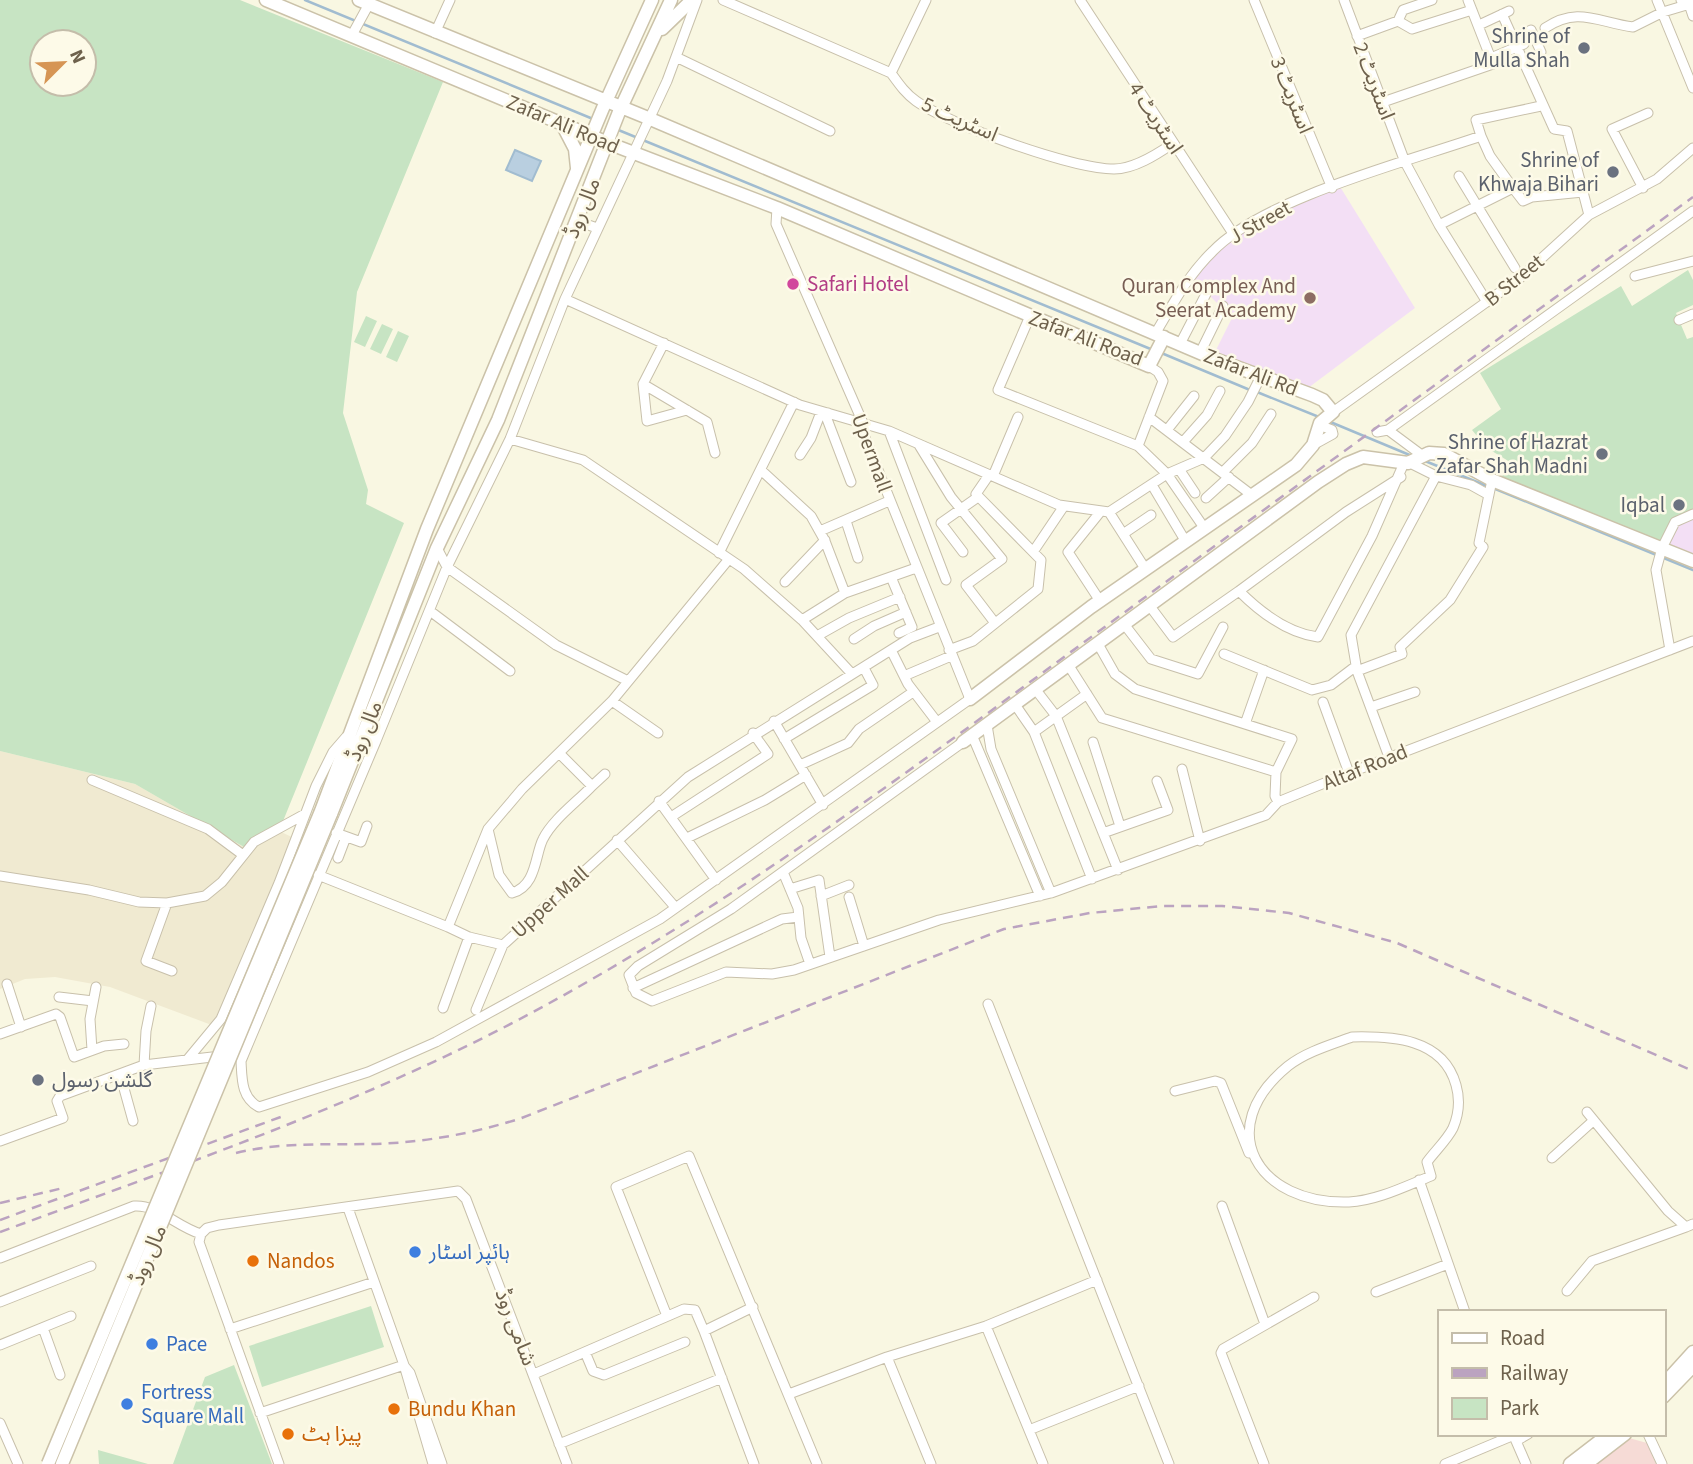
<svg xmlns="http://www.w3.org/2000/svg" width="1693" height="1464" viewBox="0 0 1693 1464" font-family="'Source Sans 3','Noto Sans Arabic',sans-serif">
	<rect width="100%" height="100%" fill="#f9f7e2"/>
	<path fill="#f0ead1" d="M0,751L135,784L244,847L279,831L296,839L217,1027L110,987L55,977L25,979L0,989Z"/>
	<path fill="#f3dff5" d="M1339,185L1415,308L1300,394L1212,358L1232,318L1203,289L1187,279L1214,249L1255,221Z
		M1693,514V563L1659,549L1675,521Z"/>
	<path fill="#f6dbd6" d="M1629,1438L1647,1443L1656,1464H1595Z"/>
	<path fill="#c7e4c3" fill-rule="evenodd" d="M0,0H240L443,82L357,292L343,413L368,490L366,504L404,523L279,831L244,847L135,784L0,751ZM42,42H84V84H42Z
		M1688,270L1693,280V305L1676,313L1687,339L1693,337V513L1675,521L1659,549L1499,482L1510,462L1487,448L1472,430L1501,409L1480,373L1621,286L1632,306Z
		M366,316L377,321L365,347L354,342Z
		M382,324L393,329L381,354L370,349Z
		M398,331L409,336L397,362L386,357Z
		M371,1306L384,1347L262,1387L249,1346Z
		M234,1365L272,1464H173L205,1377Z
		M98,1450L148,1464H99Z"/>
	<path fill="#b9cfe0" stroke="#a1bcd0" stroke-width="2" d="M515,150L541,161L532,181L506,170Z"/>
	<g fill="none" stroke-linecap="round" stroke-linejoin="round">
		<path stroke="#a1bcd0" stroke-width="2.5" d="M305,0L593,119
			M616,129L1153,350
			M1159,352L1250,390
			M1257,392L1319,417
			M1328,421L1412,456
			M1425,461L1487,486
			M1493,488L1693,570"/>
		<defs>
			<path id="street" d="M723,0L891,73C899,84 905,93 916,101C950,125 1073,169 1114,169C1134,169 1156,155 1172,144
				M1080,0L1234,235
				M1254,0L1332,188
				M1344,0L1405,162L1439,225L1487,302
				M1657,0L1693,88
				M1681,0L1689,4L1693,16
				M1502,14L1554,129L1567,131L1589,215
				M1398,21L1403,10L1432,0
				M1479,25L1509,11
				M1545,28C1578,6 1597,22 1633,27L1663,12L1693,3
				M435,33L450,0
				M352,35L370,2
				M1357,36L1398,21L1412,29L1472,10
				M676,57L830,131
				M1491,58L1524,44L1520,36L1531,30L1541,52
				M891,73L926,0
				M1383,102L1493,64L1468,0
				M1481,136L1476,120L1541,106
				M1459,176L1515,268
				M1643,188L1612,129L1648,113
				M577,221L597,228
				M1439,225L1513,188L1523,201L1532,197L1583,192
				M1635,276L1693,261
				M565,299L800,405L889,431L1059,505L1109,512L1167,474L1204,458L1225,436L1248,402L1260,378
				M1030,316L998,390L1138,446
				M1679,320L1693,314
				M1155,334C1173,304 1188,275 1213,251C1264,198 1410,161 1481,136L1490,156L1513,188
				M664,343L643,384L647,421L687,410
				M1180,344L1207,292
				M1200,353L1223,306
				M1149,366L1158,372L1163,381L1138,446L1167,474L1205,529
				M643,384L707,422L715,453
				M1333,412L1520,278L1589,215L1657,179L1693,148
				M828,413L827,419L851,482
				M1149,417L1253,496
				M1167,430L1194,396
				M1388,430L1423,456
				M889,431L946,580
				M1377,432L1388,430L1693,211
				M510,439L583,460L744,569L802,620L852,674
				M1183,442L1207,415L1220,391
				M919,445L951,497L1002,559L966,585L995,623
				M1313,445L1333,434L1332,430L1319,425
				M800,455L811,438L821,412
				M1410,463L1436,476L1471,485L1489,495
				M1179,469L1195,493
				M762,471L811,516L825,541L845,593
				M1223,472L1252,443L1271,414
				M993,476L1018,417
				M1401,477L1346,512L1239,591C1260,612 1287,633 1318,637L1372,536L1404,463
				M1152,485L1186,542
				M1206,498L1229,477
				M1109,512L1146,570
				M846,521L858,558
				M820,531L889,501
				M1123,534L1151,515
				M437,548L447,567L556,645L628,681
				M963,552L941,523L978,497
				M1033,552L1064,506
				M719,553L794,402
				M729,559L612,701L522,789L488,829L448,927L469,937L503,945L688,777L910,638L939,627
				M891,577L912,627L899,633
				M785,582L825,540
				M1100,601L1068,552L1101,511
				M1149,605L1173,637L1239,591
				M430,611L510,671
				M802,620L845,593L916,568
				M1124,624L1151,659L1198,674L1223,627
				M817,636L849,618L900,597
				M854,639L874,626L906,612
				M1098,644L1115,674L1135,689L1292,739L1276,772
				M891,650L908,684L937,722
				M949,650L973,641L1038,589L1041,560L976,494L989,475
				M1670,650L1656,570L1662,548L1675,522L1693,514
				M1224,654L1312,690L1331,685L1356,666
				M1069,666L1102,718L1276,772L1275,796L1278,802
				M1357,671L1351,635L1436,476
				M904,676L951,656
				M1036,690L1056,716L1118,870
				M612,701L658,733
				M1323,702L1349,773
				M1016,706L1034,732L1092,879
				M1371,707L1415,692
				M774,721L823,805
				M1245,724L1264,670
				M987,725L991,749L1051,893
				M1034,732L1087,694
				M362,735L376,741L241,1061C242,1078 241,1098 259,1107L368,1072L436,1042L660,919L970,699L862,430L863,423L776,224L777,208
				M972,735L1040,896
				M784,739L873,685L864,668
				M376,741L447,567L510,439L565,299L667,81L697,0
				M963,742L731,909L638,966L629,975L636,993L652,1001L726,972L772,974L794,970L939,920L1051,893L1266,815L1278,802L1349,773L1693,641
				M1093,742L1120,826
				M1389,757L1357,671L1402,654L1400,647L1450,600L1483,547L1479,543L1492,480
				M800,765L848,743L859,729L913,692
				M1182,769L1200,841
				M92,780L208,829L243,855
				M592,786L605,774
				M659,801L716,880
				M671,817L768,754L753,733
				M488,829L499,875L512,893C537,886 535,854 543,839C553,819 577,802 592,786L559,753
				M336,833L361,842L367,826
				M1103,833L1168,810L1157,781
				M687,838L765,800L806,775
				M617,840L675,907
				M338,858L346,837
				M783,872L798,908L801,938L810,964
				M318,875L448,927
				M0,876L89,890L139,902L167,903L205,896L222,882L254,842L305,814
				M790,889L819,880L830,957
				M821,896L849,885
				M849,897L864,946
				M167,903L146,961L172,971
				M7,984L21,1027
				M633,988L782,919L798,917
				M59,997L93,1001
				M988,1004L1169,1464
				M443,1008L469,937
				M476,1010L503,945
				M0,1034L56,1014L60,1017L74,1057L104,1046L124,1044
				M1352,1037C1392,1036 1443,1038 1456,1085C1460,1099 1459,1114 1453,1128C1447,1140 1435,1151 1427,1162L1431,1176C1406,1186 1376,1201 1349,1202C1258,1205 1211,1129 1288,1066C1306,1052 1330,1045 1352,1037Z
				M92,1050L90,1019L96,987
				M187,1060L221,1019L279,883L316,786L333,752L346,737
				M144,1065L146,1031L151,1006
				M120,1074L133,1121
				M1175,1091L1215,1081L1221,1083L1249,1153
				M1587,1112L1668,1211L1686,1227L1693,1224
				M0,1141L63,1118L57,1101L60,1096L144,1065L212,1057L222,1058
				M1552,1158L1593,1121
				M1419,1180L1465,1312
				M1222,1206L1265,1324
				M348,1208L404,1365L433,1464
				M201,1234L199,1242L279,1464
				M0,1258L134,1206C157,1204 177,1227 201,1234L207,1228L219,1225L458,1191L466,1199L567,1464
				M1567,1291L1592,1261L1686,1227
				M1376,1292L1448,1264
				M0,1302L91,1266
				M667,1316L616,1187L689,1156L817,1464
				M986,1326L1043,1464
				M43,1328L60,1375
				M230,1329L374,1282
				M704,1331L754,1464
				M0,1345L71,1316
				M585,1352L593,1371L604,1375L685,1342
				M887,1357L931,1464
				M405,1367L410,1373L442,1464
				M534,1374L684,1309L695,1310L704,1331L753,1307
				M789,1394L887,1357L986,1326L1097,1280
				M260,1413L404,1365
				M0,1423L18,1464
				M1029,1430L1139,1386
				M1513,1434L1526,1464
				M1648,1434L1662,1464
				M1516,1441L1528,1434
				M559,1444L722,1378
				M1264,1464L1221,1353L1223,1349L1314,1297
				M1445,1464L1514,1435"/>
			<path id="secondary" d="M266,0L608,143L777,208L1149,366L1164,337
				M359,0L648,118L1212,358L1312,395L1323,400L1333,412L1320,423L1313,445L1296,465L1091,607L970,699
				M662,29L692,0
				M562,124L575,149L577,168
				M963,742L1318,482L1346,464L1363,457L1408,463L1429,453L1444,454L1492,480L1693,561
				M321,811L427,529L603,108L652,0
				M331,814L437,548L498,420L619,112L671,0
				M1663,1385L1693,1352
				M1663,1397L1693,1366
				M1570,1464L1609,1434
				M1586,1464L1625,1434"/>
		</defs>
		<use href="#street" stroke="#c8c0ab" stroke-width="11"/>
		<use href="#secondary" stroke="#cbc2a9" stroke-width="15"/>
		<use href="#street" stroke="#fff" stroke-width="9"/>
		<use href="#secondary" stroke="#fff" stroke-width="12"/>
		<path stroke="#bba3c0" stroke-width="2.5" stroke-dasharray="10 7" stroke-linecap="butt" d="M236,1153C281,1142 324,1145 370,1144C422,1143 470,1134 519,1119L1004,929L1090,913L1162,906H1222L1289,913L1397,943L1693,1071
			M0,1203L63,1188
			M0,1220L286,1115
			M0,1232C185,1164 373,1100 546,1005C740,899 924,760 1102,629C1298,484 1496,341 1693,197"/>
		<defs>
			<path id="secondary-bridge" d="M48,1464L321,811
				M62,1464L331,814"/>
		</defs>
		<use href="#secondary-bridge" stroke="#cbc2a9" stroke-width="15" stroke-linecap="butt"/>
		<use href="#secondary-bridge" stroke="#fff" stroke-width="12"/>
	</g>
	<g fill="#6b7280" stroke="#fdfae8" stroke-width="2.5">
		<circle cx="1584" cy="48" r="7"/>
		<circle cx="1613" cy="172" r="7"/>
		<circle cx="1602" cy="454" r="7"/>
		<circle cx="1679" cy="505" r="7"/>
		<circle cx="38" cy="1080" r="7"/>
	</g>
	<circle fill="#d1479c" stroke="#fdfae8" stroke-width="2.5" cx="793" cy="284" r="7"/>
	<circle fill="#8d6e63" stroke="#fdfae8" stroke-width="2.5" cx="1310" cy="298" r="7"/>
	<g fill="#3f7fe0" stroke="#fdfae8" stroke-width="2.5">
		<circle cx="415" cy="1252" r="7"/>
		<circle cx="152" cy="1344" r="7"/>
		<circle cx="127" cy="1404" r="7"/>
	</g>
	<g fill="#e8710a" stroke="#fdfae8" stroke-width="2.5">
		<circle cx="253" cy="1261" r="7"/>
		<circle cx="394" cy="1409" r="7"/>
		<circle cx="288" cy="1434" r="7"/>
	</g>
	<g text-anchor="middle" stroke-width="5" stroke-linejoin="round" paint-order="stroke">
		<g font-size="21" fill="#5b616d" stroke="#fdfae8" text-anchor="end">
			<text x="1570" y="43">Shrine of<tspan x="1570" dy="24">Mulla Shah</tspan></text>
			<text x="1599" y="167">Shrine of<tspan x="1599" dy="24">Khwaja Bihari</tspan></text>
			<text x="1588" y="449">Shrine of Hazrat<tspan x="1588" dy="24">Zafar Shah Madni</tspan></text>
			<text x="1665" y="512">Iqbal</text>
			<text x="52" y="1087" text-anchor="start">گلشن رسول</text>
		</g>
		<g font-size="21" fill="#6e614c" stroke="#fdfae8">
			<text transform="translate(1374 81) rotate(69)" y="7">اسٹریٹ 2</text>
			<text transform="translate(1292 95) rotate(68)" y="7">اسٹریٹ 3</text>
			<text transform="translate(1156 118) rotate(57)" y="7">اسٹریٹ 4</text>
			<text transform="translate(960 119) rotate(24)" y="7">اسٹریٹ 5</text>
			<text transform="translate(563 124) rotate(23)" y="7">Zafar Ali Road</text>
			<text transform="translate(582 208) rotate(-68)" y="7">مال روڈ</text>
			<text transform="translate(1260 222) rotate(-29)" y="7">J Street</text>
			<text transform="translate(1514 280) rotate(-39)" y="7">B Street</text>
			<text transform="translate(1086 338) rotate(21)" y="7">Zafar Ali Road</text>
			<text transform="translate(1251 372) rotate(21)" y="7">Zafar Ali Rd</text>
			<text transform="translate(872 453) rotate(70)" y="7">Upermall</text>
			<text transform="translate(364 731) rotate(-68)" y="7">مال روڈ</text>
			<text transform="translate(1365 767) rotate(-22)" y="7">Altaf Road</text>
			<text transform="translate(550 902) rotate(-42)" y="7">Upper Mall</text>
			<text transform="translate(148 1255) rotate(-67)" y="7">مال روڈ</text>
			<text transform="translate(516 1327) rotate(69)" y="7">شامی روڈ</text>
		</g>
		<g font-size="21" fill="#b23c85" stroke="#fdfae8" text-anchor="start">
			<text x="807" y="291">Safari Hotel</text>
		</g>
		<g font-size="21" fill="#785e54" stroke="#fdfae8" text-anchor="end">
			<text x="1296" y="293">Quran Complex And<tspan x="1296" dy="24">Seerat Academy</tspan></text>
		</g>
		<g font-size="21" fill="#366cbe" stroke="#fdfae8" text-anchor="start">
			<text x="429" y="1259">ہائپر اسٹار</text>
			<text x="166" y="1351">Pace</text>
			<text x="141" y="1399">Fortress<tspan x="141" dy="24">Square Mall</tspan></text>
		</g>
		<g font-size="21" fill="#c56008" stroke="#fdfae8" text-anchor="start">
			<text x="267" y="1268">Nandos</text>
			<text x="408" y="1416">Bundu Khan</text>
			<text x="302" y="1441">پیزا ہٹ</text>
		</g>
	</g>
	<rect x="1438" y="1310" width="228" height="126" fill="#fdfae8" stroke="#c4bdaa" stroke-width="2"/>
	<rect x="1452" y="1333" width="35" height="10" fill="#ffffff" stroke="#c4bdaa" stroke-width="2"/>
	<text x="1500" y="1345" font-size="21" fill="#6e614c">Road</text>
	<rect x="1452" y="1368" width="35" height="10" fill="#bba3c0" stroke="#c4bdaa" stroke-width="2"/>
	<text x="1500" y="1380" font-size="21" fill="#6e614c">Railway</text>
	<rect x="1452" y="1398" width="35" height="21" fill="#c7e4c3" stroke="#c4bdaa" stroke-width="2"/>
	<text x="1500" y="1415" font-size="21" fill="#6e614c">Park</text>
	<g transform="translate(63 63) rotate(66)"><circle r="33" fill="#fdfae8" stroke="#c4bdaa" stroke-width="2"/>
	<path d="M0-5L12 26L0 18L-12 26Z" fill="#d69554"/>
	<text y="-10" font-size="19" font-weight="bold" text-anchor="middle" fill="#6e614c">N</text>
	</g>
</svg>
